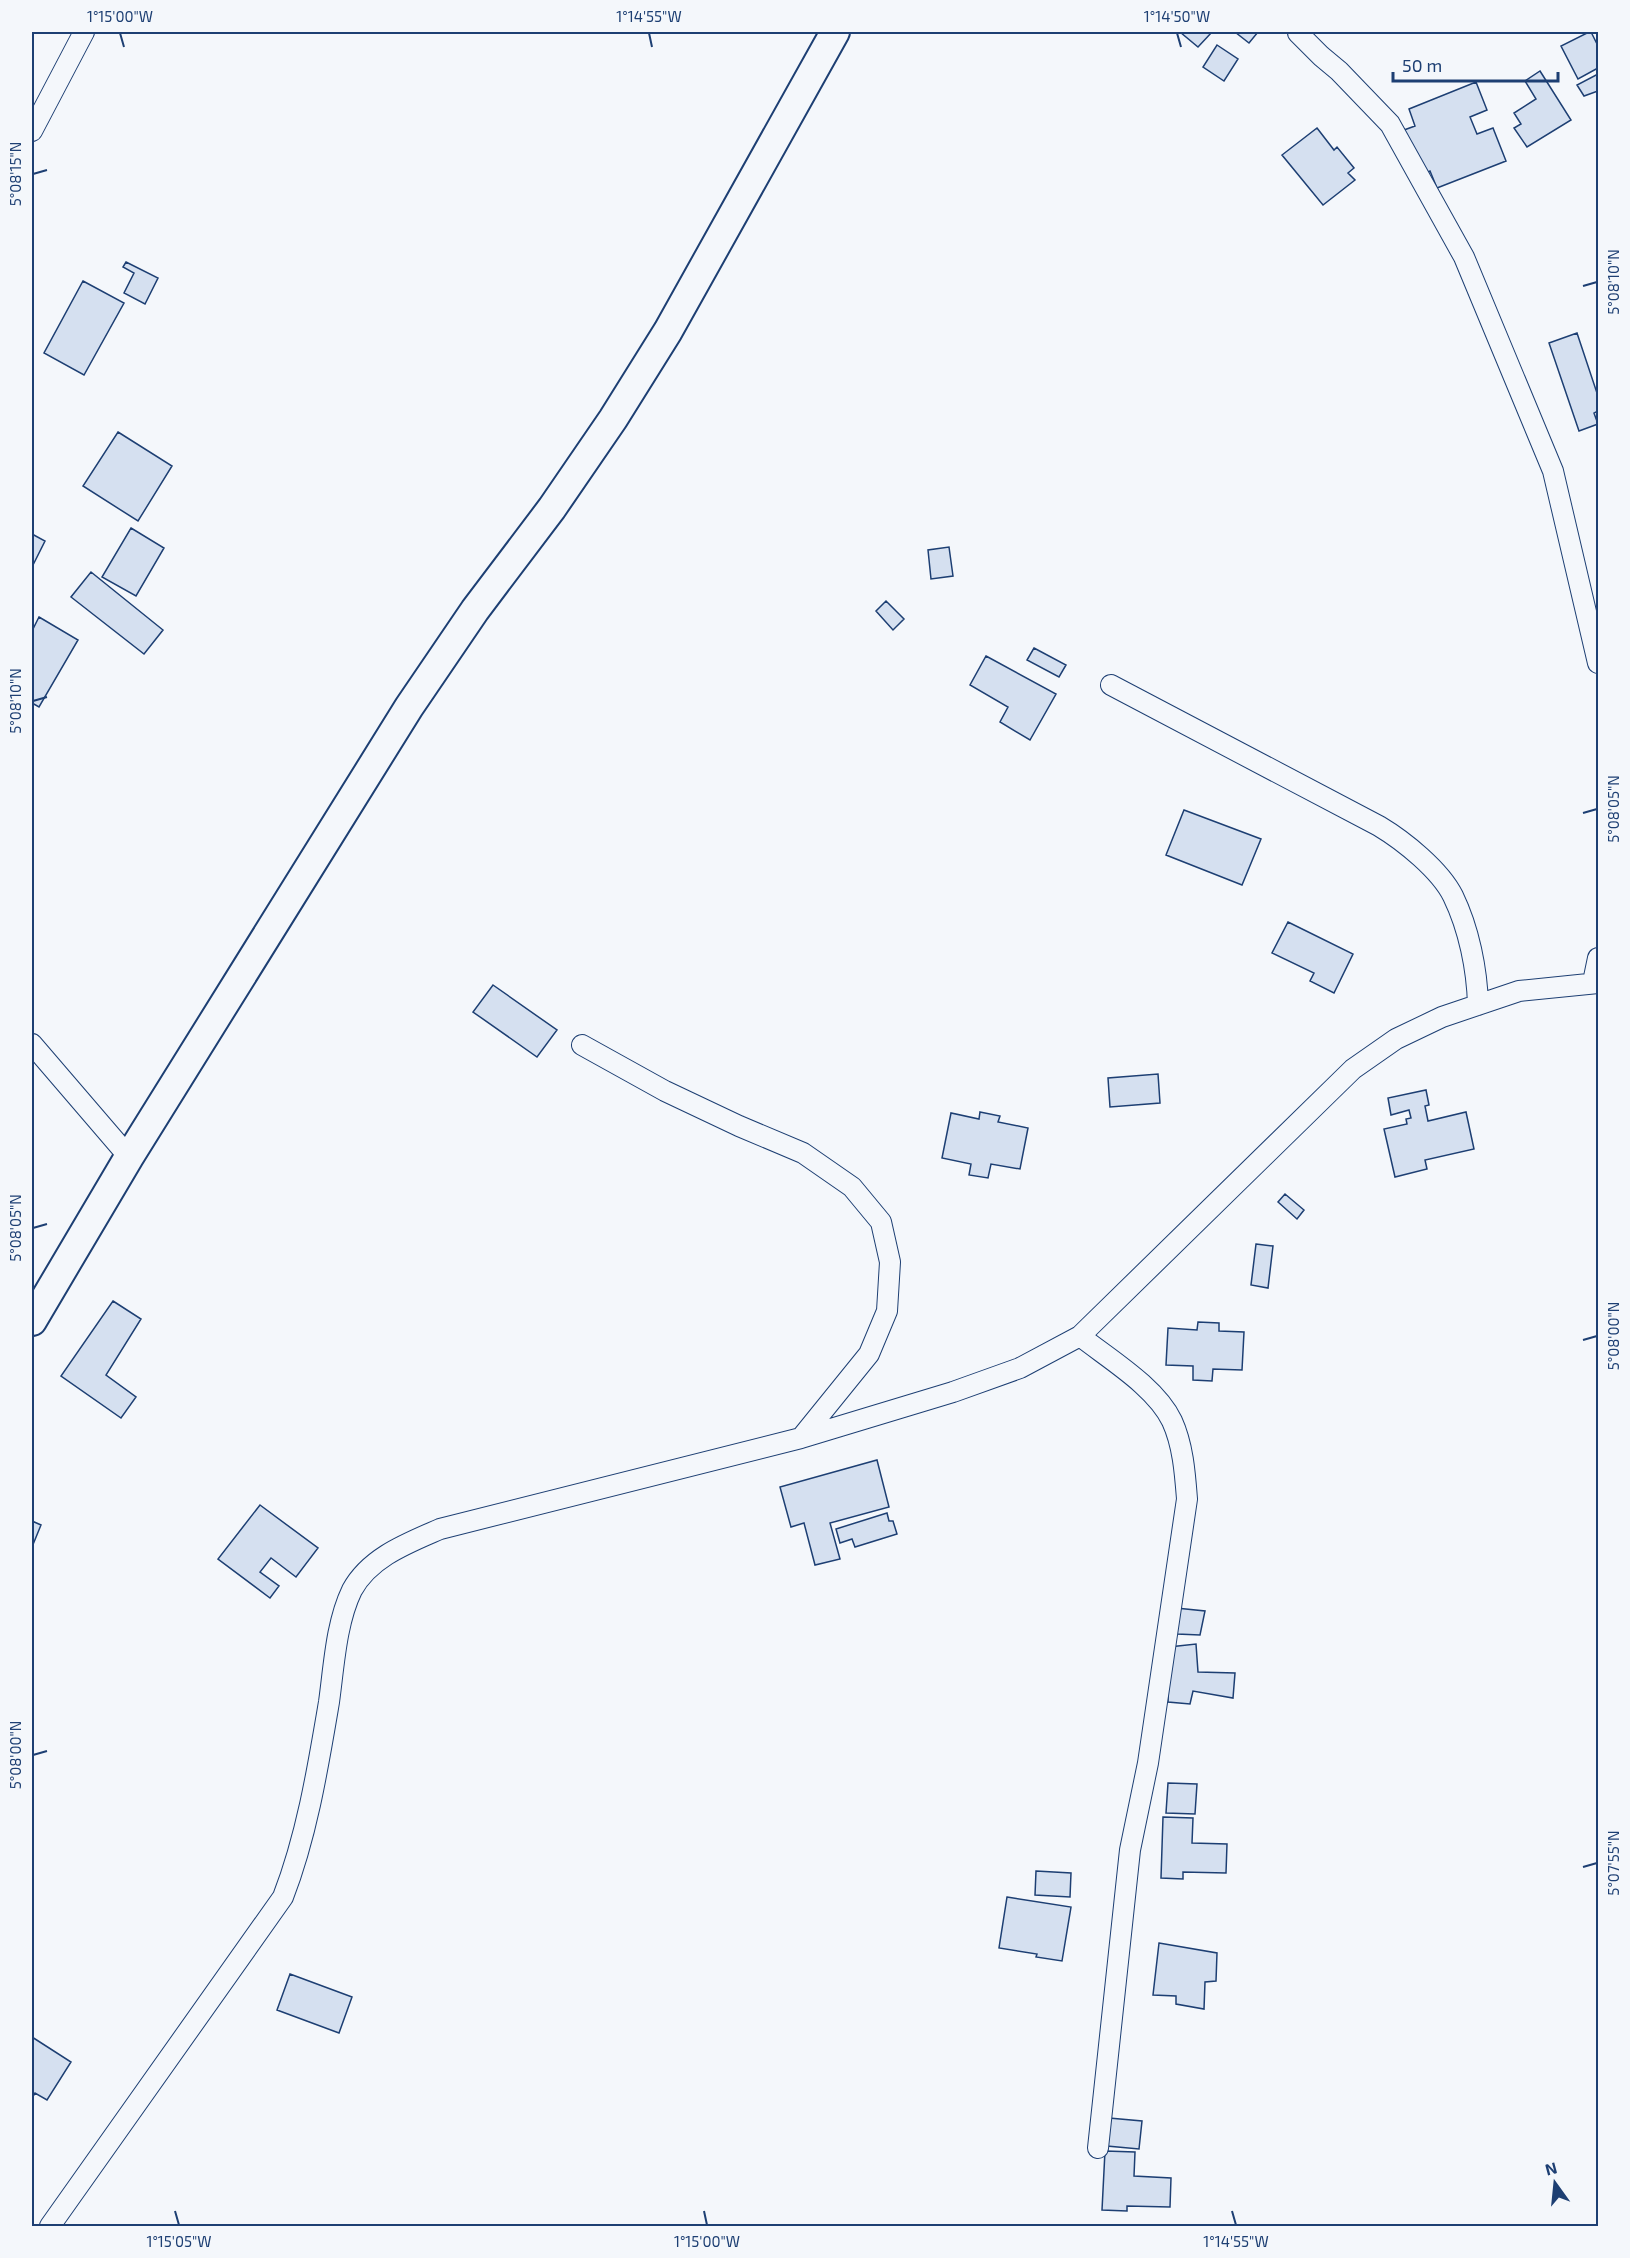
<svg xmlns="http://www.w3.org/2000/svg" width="1630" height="2258" viewBox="0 0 1630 2258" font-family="'Exo 2',sans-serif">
	<rect width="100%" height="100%" fill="#f4f7fb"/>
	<path fill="#d5e0f0" stroke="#1d3f73" stroke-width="1.5" d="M1180,32H1212L1198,47Z
		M1235,32H1258L1249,43Z
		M1589,32H1591L1598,46V68L1578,79L1561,46Z
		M1217,45L1238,59L1224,81L1203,67Z
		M1540,71L1571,120L1527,147L1514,128L1521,124L1514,113L1536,99L1525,81Z
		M1598,74V91L1584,96L1577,85Z
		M1476,82L1487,110L1470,117L1477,134L1493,128L1506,161L1437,188L1430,171L1422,175L1404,130L1415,126L1409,109Z
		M1317,128L1334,150L1337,147L1354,168L1348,173L1355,180L1323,205L1282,155Z
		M126,262L158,278L145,304L124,293L134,273L123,267Z
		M83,281L124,303L84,375L44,353Z
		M1577,333L1598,396V411L1594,413L1598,424L1579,431L1549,343Z
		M118,432L172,466L138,521L83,486Z
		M131,528L164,548L136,596L102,577Z
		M32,534L45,541L32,567Z
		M949,547L953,576L931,579L928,550Z
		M91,572L163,630L144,654L71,597Z
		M886,601L904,619L893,630L876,611Z
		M39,617L78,640L39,707L32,703V631Z
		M1034,648L1066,665L1059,677L1027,660Z
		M986,656L1056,694L1030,740L1000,722L1008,707L970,685Z
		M1184,810L1261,839L1242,885L1166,855Z
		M1288,922L1353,954L1334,993L1310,981L1314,973L1272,953Z
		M493,985L557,1030L537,1057L473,1012Z
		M1158,1074L1160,1103L1110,1107L1108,1078Z
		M1426,1090L1429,1105L1425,1106L1428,1121L1466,1112L1474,1149L1425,1160L1427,1169L1395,1177L1384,1129L1407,1124L1406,1119L1411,1118L1409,1110L1391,1115L1388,1098Z
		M980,1112L1000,1116L998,1122L1028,1128L1020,1169L991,1164L988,1178L969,1175L971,1164L942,1158L951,1113L979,1119Z
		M1285,1194L1304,1210L1297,1219L1278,1202Z
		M1256,1244L1273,1246L1268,1288L1251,1285Z
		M113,1301L141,1319L106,1375L136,1397L121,1418L61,1376Z
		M1198,1322L1219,1323V1331L1244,1332L1242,1370L1213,1369L1212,1381L1193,1380V1366L1166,1365L1168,1328L1197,1330Z
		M877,1460L889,1507L830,1523L840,1559L815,1565L804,1523L791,1527L780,1487Z
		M260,1505L318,1548L296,1577L271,1558L260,1572L279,1586L270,1598L218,1559Z
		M887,1513L889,1521H893L897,1534L855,1547L852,1539L840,1543L836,1529Z
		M32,1521L41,1525L32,1547Z
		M1176,1608L1205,1611L1200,1635L1177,1634Z
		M1196,1644L1198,1672L1235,1673L1233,1698L1193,1691L1190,1704L1168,1702L1169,1647Z
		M1168,1783L1197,1784L1195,1814L1166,1813Z
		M1163,1817L1193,1818L1192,1843L1227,1844L1226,1873L1183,1872V1879L1161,1878Z
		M1036,1871L1071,1873L1070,1897L1035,1895Z
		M1007,1897L1071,1907L1062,1961L1036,1957L1037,1954L999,1948Z
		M1159,1943L1217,1953L1216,1981L1205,1982L1204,2009L1176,2004V1996L1153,1995Z
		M290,1974L352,1997L339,2033L277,2010Z
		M32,2037L71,2062L47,2100L35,2093L32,2098Z
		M1109,2118L1142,2121L1139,2149L1107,2146Z
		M1105,2151L1135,2152L1134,2176L1171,2178L1170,2207L1127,2206V2211L1102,2210Z"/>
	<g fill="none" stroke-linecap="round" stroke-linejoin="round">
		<defs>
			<path id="street" d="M1298,33L1321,56L1339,71L1390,124L1464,257L1553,471L1598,663
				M32,131L84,32
				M1111,685L1379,826C1404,841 1440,870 1453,896C1469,929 1477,969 1478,1005
				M1593,982L1598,958
				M32,1044L129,1157
				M582,1045L665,1091L739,1126L803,1153L852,1187L881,1222L890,1262L887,1311L869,1354L801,1438
				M1080,1336C1109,1359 1156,1387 1172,1421C1183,1445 1185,1473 1187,1499L1148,1763L1130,1850L1098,2148
				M50,2226L283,1897C307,1835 318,1767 329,1702C334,1666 336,1623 352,1590C370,1557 408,1543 440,1529L801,1438L953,1392L1020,1368L1080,1336L1353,1069L1396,1039L1442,1017L1519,991L1598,983"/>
			<path id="secondary" d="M32,1321L129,1157L409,707L475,610L552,508L613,419L668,331L835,32"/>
		</defs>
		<use href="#street" stroke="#1d3f73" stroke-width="22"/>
		<use href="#secondary" stroke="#1d3f73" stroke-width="32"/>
		<use href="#street" stroke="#f4f7fb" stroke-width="20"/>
		<use href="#secondary" stroke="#f4f7fb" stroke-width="28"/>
	</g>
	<path fill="none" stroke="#1d3f73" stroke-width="2" d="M120,33L124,47M649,33L652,47M1177,33L1181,47M33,174L47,170M1583,286L1597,282M33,701L47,697M1583,813L1597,809M33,1228L47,1224M1583,1340L1597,1336M33,1755L47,1751M1583,1867L1597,1863M175,2211L179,2225M704,2211L707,2225M1232,2211L1236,2225"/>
	<rect width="1630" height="2258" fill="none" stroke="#f4f7fb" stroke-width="66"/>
	<g transform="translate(1555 2183) rotate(345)" stroke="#f4f7fb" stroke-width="4.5" paint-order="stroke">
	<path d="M0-4.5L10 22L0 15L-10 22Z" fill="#1d3f73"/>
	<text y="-9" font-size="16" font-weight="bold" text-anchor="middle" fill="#1d3f73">N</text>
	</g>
	<path d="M1393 72v9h165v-9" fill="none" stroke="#1d3f73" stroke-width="3"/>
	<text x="1402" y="72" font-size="18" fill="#1d3f73" stroke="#f4f7fb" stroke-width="4.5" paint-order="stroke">50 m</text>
	<rect x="33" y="33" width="1564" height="2192" fill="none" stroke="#1d3f73" stroke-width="2"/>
	<g font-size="15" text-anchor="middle" fill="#1d3f73">
		<text x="120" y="22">1°15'00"W</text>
		<text x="649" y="22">1°14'55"W</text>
		<text x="1177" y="22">1°14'50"W</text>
		<text transform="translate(16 174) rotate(-90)" y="5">5°08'15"N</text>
		<text transform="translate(1614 282) rotate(-90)" y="5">5°08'10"N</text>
		<text transform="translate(16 701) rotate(-90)" y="5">5°08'10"N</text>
		<text transform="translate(1614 809) rotate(-90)" y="5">5°08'05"N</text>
		<text transform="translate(16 1228) rotate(-90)" y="5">5°08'05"N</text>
		<text transform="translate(1614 1336) rotate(-90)" y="5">5°08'00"N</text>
		<text transform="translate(16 1755) rotate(-90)" y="5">5°08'00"N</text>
		<text transform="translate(1614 1863) rotate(-90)" y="5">5°07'55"N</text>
		<text x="179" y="2247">1°15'05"W</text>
		<text x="707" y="2247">1°15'00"W</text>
		<text x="1236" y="2247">1°14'55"W</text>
	</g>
</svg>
